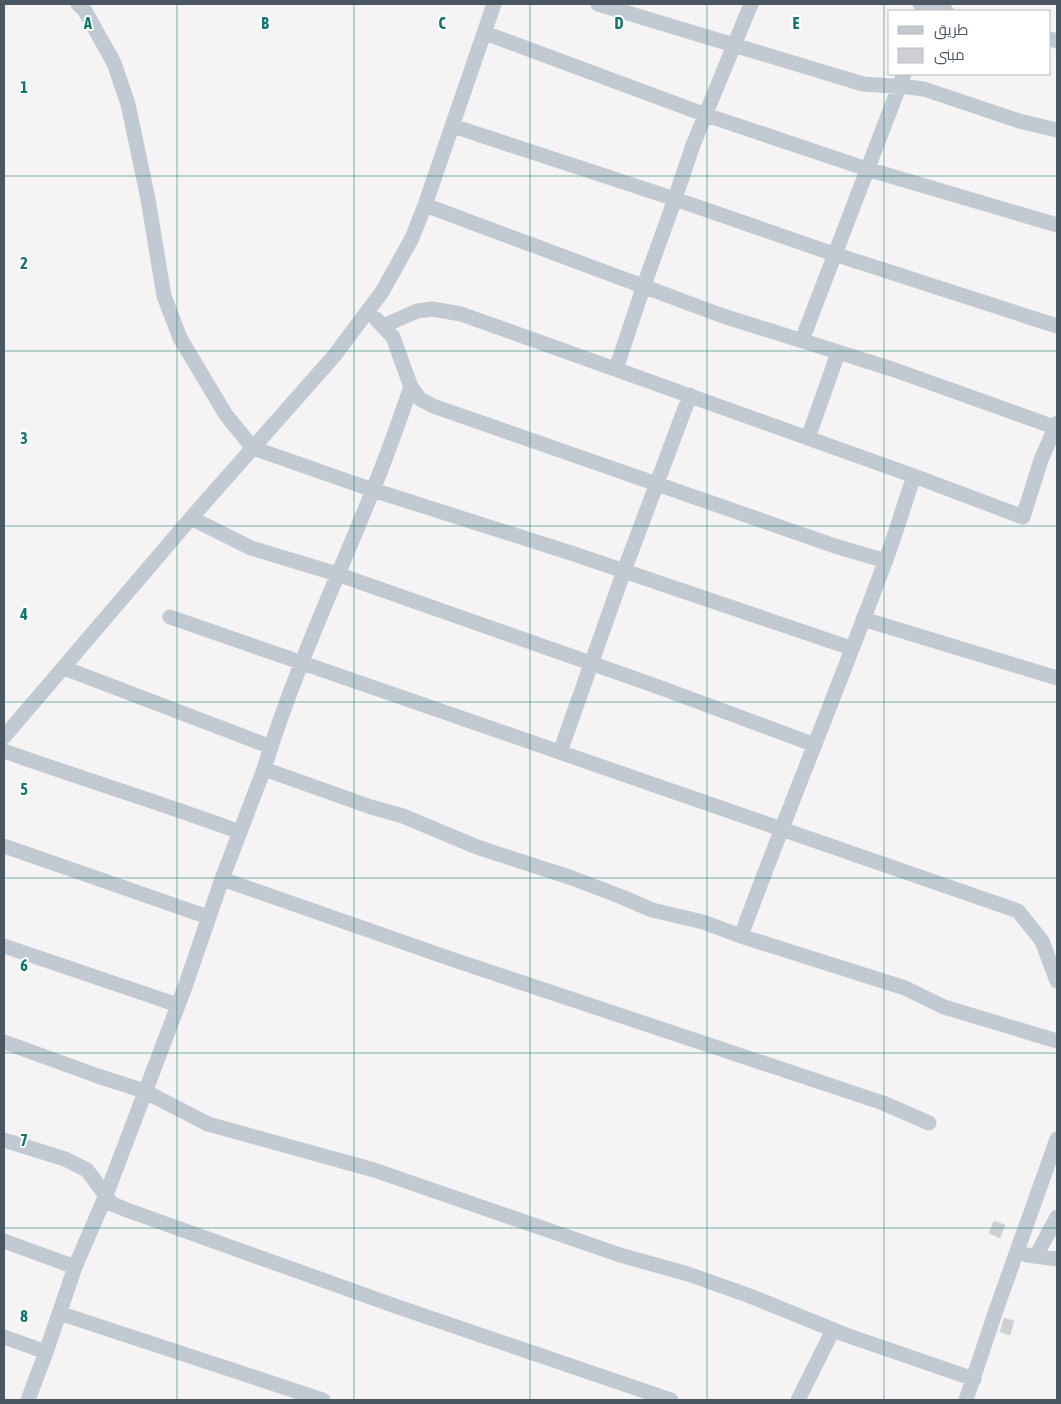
<svg xmlns="http://www.w3.org/2000/svg" width="1061" height="1404" viewBox="0 0 1061 1404" font-family="'Asap Condensed',Cairo,sans-serif">
	<rect width="100%" height="100%" fill="#f5f3f3"/>
	<path fill="#cdcfd5" stroke="#d7d9de" d="M994,1221L1005,1225L1000,1238L989,1233Z
		M1004,1318L1014,1321L1010,1335L1000,1332Z"/>
	<g fill="none" stroke-linecap="round" stroke-linejoin="round">
		<path stroke="#c1cad2" stroke-width="15" d="M78,4L85,11L114,63L128,104L148,199L164,296L180,338L226,415L253,448L373,490L574,554L851,648
			M598,4L863,84L908,87L924,89L1019,121L1057,130
			M920,4L946,11
			M485,33L706,115L867,169L1057,225
			M1050,39L1057,41
			M453,126L675,199L834,254L1057,326
			M425,205L723,316L892,369L1057,428
			M376,319L393,337L411,387L420,399L433,406L835,546L886,561
			M383,326L417,311L432,309L461,314L914,476L1023,517L1041,460L1057,423
			M802,340L904,74
			M616,369L644,285L670,213L693,145L751,4
			M808,438L838,353
			M191,518L251,548L337,574L653,685L815,745
			M170,617L1018,911L1042,941L1057,981
			M863,619L1057,678
			M64,668L271,747
			M4,737L191,518L334,356L382,292L412,238L425,205L494,4
			M4,751C82,779 162,803 240,832
			M560,752L624,571L690,395
			M264,769L371,807L403,816L477,847L572,878L622,897L652,910L703,922L741,936L905,988L944,1007L1057,1041
			M4,846L208,917
			M222,879L457,961L883,1103L929,1123
			M741,936C787,811 839,687 885,562C896,534 904,504 914,476
			M4,946L178,1005
			M4,1042L95,1075L144,1091L208,1124L374,1170L620,1255L688,1274L750,1296L846,1335L974,1379
			M4,1140L65,1159L87,1170L112,1204L127,1210L398,1307L671,1400
			M4,1241L75,1267
			M1027,1255L1057,1259
			M1036,1256L1057,1217
			M59,1313L323,1400
			M4,1337L46,1352
			M28,1400L46,1352L75,1267L106,1195L185,987L222,879L264,769C293,673 336,582 373,490C387,456 399,421 411,387
			M798,1400L833,1330
			M966,1400L995,1313L1057,1139"/>
	</g>
	<path fill="none" stroke="#0f766e" stroke-width="1" stroke-opacity="0.55" d="M177,4V1400M354,4V1400M530,4V1400M707,4V1400M884,4V1400M4,176H1057M4,351H1057M4,526H1057M4,702H1057M4,878H1057M4,1053H1057M4,1228H1057"/>
	<g font-size="16" text-anchor="middle" font-weight="bold" fill="#0f766e" stroke="#fff" stroke-width="4" stroke-linejoin="round" paint-order="stroke">
		<text x="88" y="29">A</text>
		<text x="265" y="29">B</text>
		<text x="442" y="29">C</text>
		<text x="619" y="29">D</text>
		<text x="796" y="29">E</text>
		<text x="24" y="93">1</text>
		<text x="24" y="269">2</text>
		<text x="24" y="444">3</text>
		<text x="24" y="620">4</text>
		<text x="24" y="795">5</text>
		<text x="24" y="971">6</text>
		<text x="24" y="1146">7</text>
		<text x="24" y="1322">8</text>
	</g>
	<rect width="1061" height="1404" fill="none" stroke="#4a5661" stroke-width="10"/>
	<rect x="888" y="10" width="162" height="65" fill="#ffffff" stroke="#b7bbc0"/>
	<rect x="898" y="26" width="25" height="8" fill="#c1cad2" stroke="#b7bbc0"/>
	<text x="934" y="35" font-size="15" fill="#4a5661">طريق</text>
	<rect x="898" y="48" width="25" height="15" fill="#cdcfd5" stroke="#b7bbc0"/>
	<text x="934" y="60" font-size="15" fill="#4a5661">مبنى</text>
</svg>
